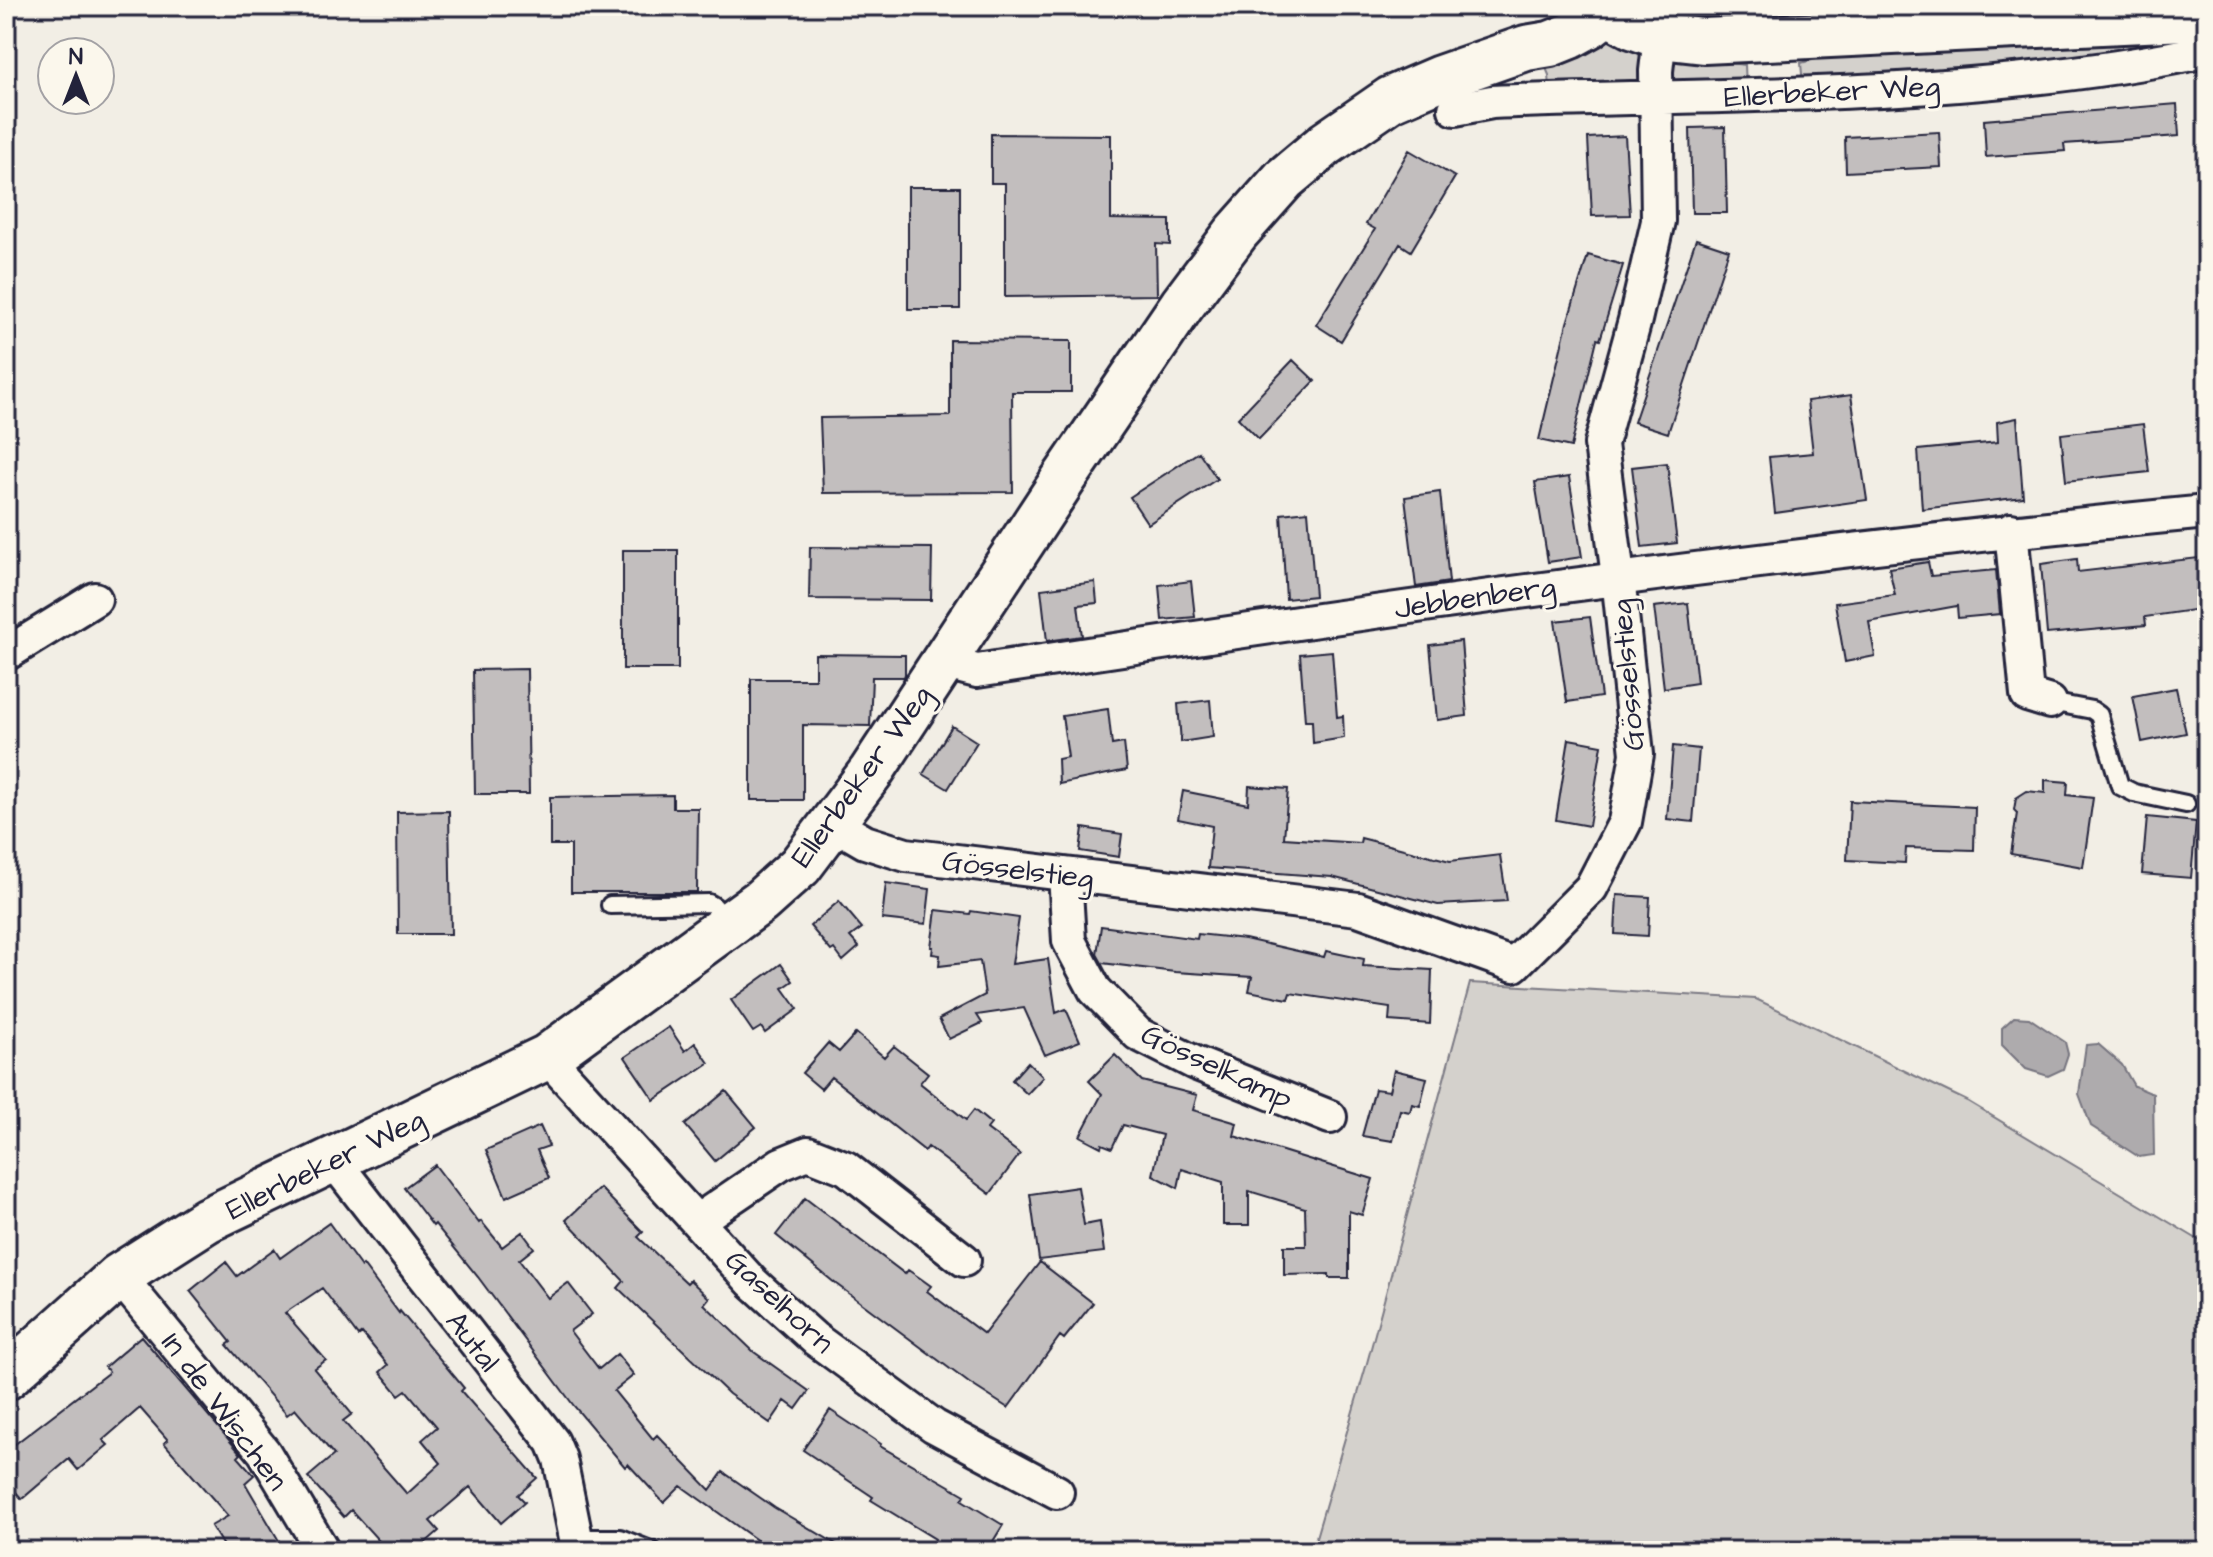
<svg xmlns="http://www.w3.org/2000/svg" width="2213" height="1557" viewBox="0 0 2213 1557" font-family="'Architects Daughter',sans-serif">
	<rect width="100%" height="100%" fill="#f2eee5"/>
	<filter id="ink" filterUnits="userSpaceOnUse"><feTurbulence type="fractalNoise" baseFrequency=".0125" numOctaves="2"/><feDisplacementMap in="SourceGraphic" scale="16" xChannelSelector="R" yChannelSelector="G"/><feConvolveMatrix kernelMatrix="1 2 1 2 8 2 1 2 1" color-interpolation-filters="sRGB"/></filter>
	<g filter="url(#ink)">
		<path fill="#d4d1cc" stroke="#7b7a84" stroke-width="2" d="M1660,6H1976L1974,8L1743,19Z
			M2207,29L2146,55L1803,85L1801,63L1824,57Z
			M1603,39C1638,43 1644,51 1646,86L1550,87L1549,75L1543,61Z
			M1681,57L1745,65L1746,87L1674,86C1667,74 1668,64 1681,57Z
			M1470,983L1756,999L1967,1101L2207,1245V1551H1312L1367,1363Z"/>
		<path fill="#aeabad" stroke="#76747f" stroke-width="2" d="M2014,1017L2029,1018L2065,1042L2068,1054L2063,1069L2048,1076L2026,1069L2002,1045V1028Z
			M2098,1044L2122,1065L2134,1086L2153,1094L2154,1155L2139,1157L2091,1126L2079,1094L2086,1045Z"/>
		<path fill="#c2bebe" stroke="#22223b" stroke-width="2" fill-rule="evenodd" d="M2177,104L2179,136L2064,144L2065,151L1986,157L1984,120Z
			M1725,127L1727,213H1692L1690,128Z
			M1939,132L1941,167L1846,172L1845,137Z
			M991,134L1111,135V219L1170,220V245L1156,244L1157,295L1005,297V183H991Z
			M1625,136L1630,215L1592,216L1588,138Z
			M1409,150L1455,177L1411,251L1400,244L1341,341L1316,325L1375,229L1366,224Z
			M908,187H960V309H908Z
			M1696,239L1729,250L1668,433L1634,422Z
			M1588,255L1623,265L1600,340L1597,339L1571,447L1539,440L1567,323Z
			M950,340L1071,341V392H1012L1013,492L823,493L820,418L950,416Z
			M1293,360L1315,381L1259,439L1238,418Z
			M1851,395L1867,500L1775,513L1769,457L1813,453L1807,401Z
			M2017,418L2023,497L1922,509L1918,450L1998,442L1997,422Z
			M2143,424L2149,472L2066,481L2061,434Z
			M1199,452L1217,479L1148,524L1130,497Z
			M1667,463L1677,543L1642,547L1632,467Z
			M1569,477L1582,557L1548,562L1535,482Z
			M1440,492L1449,582L1416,587L1405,497Z
			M1308,511L1315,596L1286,599L1281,514Z
			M810,547L932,548L931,600L809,599Z
			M623,550H678V669H623Z
			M2207,557V608L2145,617L2146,625L2047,634L2041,564L2077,559L2078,572Z
			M1928,562L1931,576L1996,570L2000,614L1958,618L1957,606L1869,622L1875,656L1845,662L1835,603L1895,595L1889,568Z
			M1191,581L1195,617L1162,620L1159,585Z
			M1095,582L1097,603L1078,605L1082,636L1047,641L1041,589Z
			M1688,603L1697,683L1664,688L1654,607Z
			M1590,617L1601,697L1567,702L1555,621Z
			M1461,641L1467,716L1437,720L1430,645Z
			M1332,651L1337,717L1343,716L1344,738L1313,743L1312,721H1305L1300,654Z
			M815,654L905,655V674L904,677H872L870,726L803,725V800H751V679H815Z
			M527,669L529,794H475L473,670Z
			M2176,688L2186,733L2142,742L2133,696Z
			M1210,700L1213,737L1181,742L1178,704Z
			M1108,709L1112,745L1124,743L1127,770L1059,784L1058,759L1068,757L1062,716Z
			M952,726L977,742L948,789L923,774Z
			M1569,739L1602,745L1589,826L1556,820Z
			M1673,746L1699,749L1693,822L1667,819Z
			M2045,780L2068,782L2067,795L2093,798L2083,867L2011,854L2017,813L2014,810L2016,798L2027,791L2045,793Z
			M1249,786L1288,789L1284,838L1360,843L1361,838L1450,861L1500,855L1507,901L1438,905L1332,877L1208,868L1212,826L1178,819L1183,791L1248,804Z
			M673,795V808H698L697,892H571V845H550V797Z
			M1850,801L1975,807L1974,850L1906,848L1905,863L1847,860Z
			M449,811L451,934H398L397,812Z
			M2147,817L2196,822L2191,878L2142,874Z
			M1083,828L1122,834L1119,857L1080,851Z
			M886,883L930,889L926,924L882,919Z
			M1617,895L1650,897L1648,936L1615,934Z
			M839,901L862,928L850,937L859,947L843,961L834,949L831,951L810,926Z
			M936,910L970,914L971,911L1019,918L1012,964L1048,959L1056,1013L1066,1009L1080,1041L1045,1055L1024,1008L977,1015L982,1023L949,1039L939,1019L985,995L980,961L939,966L940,955L932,954L933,947H931Z
			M1101,926L1197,939L1198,934L1245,939L1324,957L1326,951L1364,959L1363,966L1432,970L1430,1024L1389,1021L1390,1008L1290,993L1288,999L1249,991L1252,977L1175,972L1102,963L1097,954Z
			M781,964L793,981L783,988L798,1009L765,1033L761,1027L753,1032L731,1000Z
			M669,1027L685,1051L695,1043L709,1063L654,1100L625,1057Z
			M856,1033L884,1057L894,1046L928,1073L920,1083L966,1120L974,1110L991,1124L987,1129L1020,1154L990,1194L928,1147L925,1151L831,1077L821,1089L802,1073L828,1043L839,1052Z
			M1115,1055L1142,1081L1197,1095L1193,1110L1237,1123L1234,1136L1373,1179L1362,1215L1349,1211V1278H1329V1274L1284,1275V1246H1306L1305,1208L1249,1191V1225H1223V1182L1182,1169L1178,1188L1153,1175L1162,1135L1123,1125L1112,1148L1102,1144L1101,1147L1080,1136L1102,1094L1089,1081Z
			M1028,1062L1043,1077L1027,1094L1012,1080Z
			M1394,1070L1427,1078L1420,1106L1412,1104L1410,1112L1400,1110L1393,1141L1362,1136L1375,1089L1389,1091Z
			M726,1091L756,1127L715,1161L685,1125Z
			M540,1126L549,1146L537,1150L549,1178L506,1197L486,1150Z
			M435,1165L479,1223L481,1221L502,1247L522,1232L534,1248L519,1260L548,1298L568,1283L592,1314L570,1331L599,1369L617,1354L634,1375L614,1391L653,1439L657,1435L710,1490L723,1472L775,1508L848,1551H772L681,1486L664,1503L628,1464L625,1467L574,1406L478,1277L435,1224L433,1226L404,1188Z
			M1078,1187L1084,1225L1100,1222L1104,1252L1039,1260L1030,1194Z
			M600,1188L643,1232L638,1237L687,1283L690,1280L709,1298L704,1304L754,1352L809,1391L796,1409L785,1401L770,1423L729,1394L618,1288L624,1281L566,1220Z
			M805,1198L905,1274L908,1270L920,1278L931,1286L927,1291L984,1334L1040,1262L1093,1303L1064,1339L1060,1336L1008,1408L969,1383L836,1284L776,1235Z
			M329,1223L361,1267L363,1265L399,1313L400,1311L464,1388L461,1391L537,1478L518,1495L525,1502L501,1523L470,1487L430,1521L439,1531L416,1551H388L351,1510L344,1517L308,1477L334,1455L295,1409L287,1415L227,1345L231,1342L190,1291L226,1262L237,1276L274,1249L280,1258ZM322,1288L358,1336L362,1333L388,1365L380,1372L399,1395L406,1390L437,1427L422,1440L441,1463L407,1494L343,1421L352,1414L314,1369L326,1360L285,1313Z
			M141,1336L241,1454L238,1457L254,1475L245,1483L285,1551H226L211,1526L228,1516L164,1443L168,1440L140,1408L103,1440L108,1445L78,1470L69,1459L22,1499L6,1481V1451L109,1372L105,1367Z
			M830,1410L881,1444L880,1446L965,1495L962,1500L1003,1525L987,1551H950L934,1541L935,1539L871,1500L873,1497L803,1450Z"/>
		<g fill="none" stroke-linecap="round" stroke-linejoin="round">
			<defs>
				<path id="lane" d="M2050,702L2092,710L2099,715L2120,786L2134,793L2186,804
					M610,905L709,903L714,906L728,924
					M576,1538H620L653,1551"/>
				<path id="street" d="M1455,109L1492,102C1731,93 1972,100 2207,51
					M2011,530L2027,695L2050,702
					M6,654L95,599
					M942,662L977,671C1386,608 1795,551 2207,512
					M834,824L865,842L906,855L1358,909L1514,965L1591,888L1625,822L1637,754L1618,577L1601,444L1635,320L1658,221L1656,71L1660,36
					M1065,874L1069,941L1095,990L1138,1034L1195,1063L1330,1117
					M547,1057L752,1282L815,1339L934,1426L1057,1492
					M333,1160L553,1442L560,1459L576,1538
					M697,1221L781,1164L808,1153L846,1168L964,1260
					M119,1276L264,1452L323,1551"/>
				<path id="secondary" d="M1595,6L1632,26L1660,36L1704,41L2207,17
					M6,1377L119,1276L207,1220L547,1057L761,901L800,866L871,772L1063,480L1182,305L1236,233L1284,179L1327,143L1391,99L1440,78L1526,48L1550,44L1570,36L1590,25L1607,12"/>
			</defs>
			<use href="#lane" stroke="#22223b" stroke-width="22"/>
			<use href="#street" stroke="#22223b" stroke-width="38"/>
			<use href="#secondary" stroke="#22223b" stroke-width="50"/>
			<use href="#lane" stroke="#fbf7ec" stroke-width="16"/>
			<use href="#street" stroke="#fbf7ec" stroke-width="32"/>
			<use href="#secondary" stroke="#fbf7ec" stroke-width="44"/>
		</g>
	</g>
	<g text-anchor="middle" stroke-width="6" stroke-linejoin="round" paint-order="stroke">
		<g font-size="30" fill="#22223b" stroke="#fbf7ec">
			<text transform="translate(1832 91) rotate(-3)" y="10">Ellerbeker Weg</text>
			<text transform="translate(1475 597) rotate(-8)" y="10">Jebbenberg</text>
			<text transform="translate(1627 675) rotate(-95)" y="10">Gösselstieg</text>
			<text transform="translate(861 776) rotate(-54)" y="10">Ellerbeker Weg</text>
			<text transform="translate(1018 869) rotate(7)" y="10">Gösselstieg</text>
			<text transform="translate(1217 1066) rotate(25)" y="10">Gösselkamp</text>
			<text transform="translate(325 1164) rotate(-26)" y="10">Ellerbeker Weg</text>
			<text transform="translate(780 1301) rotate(43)" y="10">Gaselhorn</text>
			<text transform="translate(473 1341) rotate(52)" y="10">Autal</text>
			<text transform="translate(225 1411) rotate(53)" y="10">In de Wischen</text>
		</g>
	</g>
	<rect width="2213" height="1557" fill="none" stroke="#fbf7ec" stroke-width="32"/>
	<rect x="16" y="16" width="2181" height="1525" fill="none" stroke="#22223b" stroke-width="3" filter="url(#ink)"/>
	<g transform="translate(76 76)"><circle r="38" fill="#fbf7ec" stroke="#a4a2a5" stroke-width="2"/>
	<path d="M0-6L14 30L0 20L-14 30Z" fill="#22223b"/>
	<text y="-12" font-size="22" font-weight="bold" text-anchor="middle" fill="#22223b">N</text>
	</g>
</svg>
